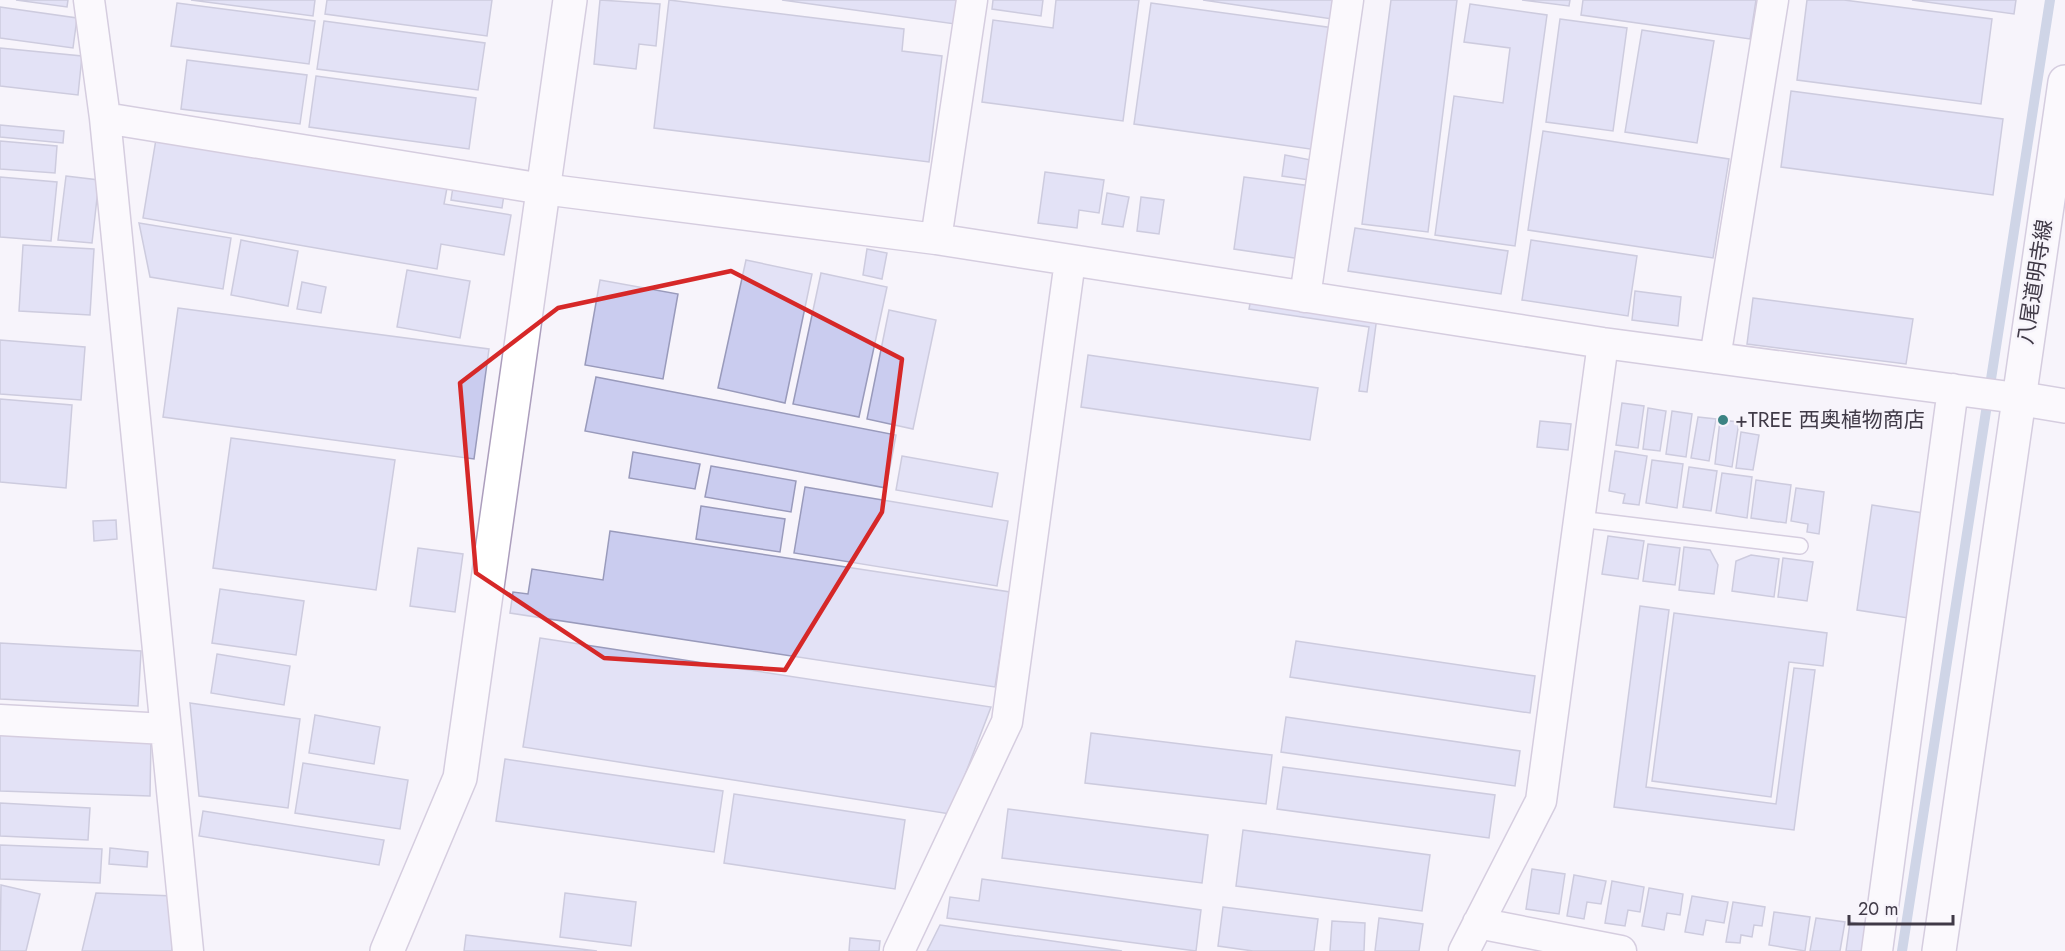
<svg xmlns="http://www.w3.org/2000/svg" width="2065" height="951" viewBox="0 0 2065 951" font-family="Jost,'Noto Sans JP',sans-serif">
	<rect width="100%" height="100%" fill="#f7f4fb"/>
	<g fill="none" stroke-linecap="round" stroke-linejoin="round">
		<path stroke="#9dafce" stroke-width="10" d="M1902,951L2050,0"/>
	</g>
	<path fill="#caccef" stroke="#999abb" stroke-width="1.5" d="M16,0H68L67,7Z
		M191,0H315L313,16Z
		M327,0H492L487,36L325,14Z
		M600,0L660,4L656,46L639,44L636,69L594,64Z
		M669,0L904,29L902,51L942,56L929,162L654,128Z
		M782,0H958L955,24Z
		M993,0H1043L1041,16L992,9Z
		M1056,0H1139L1123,121L982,102L993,20L1053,28Z
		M1203,0H1335L1332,19Z
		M1391,0H1457L1428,232L1362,224Z
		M1522,0H1570L1569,6Z
		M1583,0H1756L1750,39L1581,15Z
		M1807,0H1844L1992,19L1981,104L1797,80Z
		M1912,0H2016L2014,14Z
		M177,3L315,21L309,64L171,46Z
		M1151,3L1334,28L1317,150L1134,124Z
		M1470,4L1547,15L1515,246L1435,235L1454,96L1503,103L1510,48L1464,42Z
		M0,7L77,18L73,48L0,38Z
		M1560,19L1627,28L1613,131L1546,122Z
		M324,21L485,43L478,90L317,69Z
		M1642,30L1714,41L1697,143L1625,132Z
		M0,48L82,56L78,95L0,86Z
		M187,60L307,75L300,124L181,109Z
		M316,76L476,98L469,149L309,127Z
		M1791,91L2003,119L1993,195L1781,167Z
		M0,125L64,131L63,143L0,137Z
		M158,127L449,177L444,204L511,215L504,255L441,244L437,269L143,218Z
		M1543,131L1729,159L1713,258L1528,230Z
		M0,141L57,146L55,173L0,169Z
		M1285,155L1311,160L1309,180L1282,176Z
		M1045,172L1104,180L1099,213L1079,210L1077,228L1038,223Z
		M66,176L99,180L92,243L58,240Z
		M0,177L57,182L51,241L0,237Z
		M1244,177L1311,186L1301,259L1234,249Z
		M454,180L505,188L502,208L451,200Z
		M1107,193L1129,197L1123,227L1102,224Z
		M1141,197L1164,200L1159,234L1137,231Z
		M139,223L231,238L223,289L150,277Z
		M1355,228L1508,251L1501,294L1348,271Z
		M241,240L298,251L288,306L231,295Z
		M1531,240L1637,256L1628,316L1522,300Z
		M23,245L94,249L90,315L19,311Z
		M867,249L887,253L882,279L863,275Z
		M746,260L812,274L785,403L718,388Z
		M407,270L470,281L460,338L397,327Z
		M821,273L887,287L859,417L793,404Z
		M600,280L678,294L663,379L585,365Z
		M302,282L326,287L321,313L297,309Z
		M1635,291L1681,297L1678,326L1632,320Z
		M1251,298L1377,317L1367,392L1359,391L1369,327L1249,309Z
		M1753,298L1913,319L1906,364L1747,344Z
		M178,308L489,349L474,459L163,417Z
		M889,310L936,320L913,429L867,419Z
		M0,340L85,347L81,400L0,394Z
		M1088,355L1318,388L1310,440L1081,407Z
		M596,377L896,435L886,488L585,431Z
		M0,399L72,405L66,488L0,482Z
		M1622,403L1644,406L1638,448L1616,445Z
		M1648,408L1666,411L1660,451L1643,449Z
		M1672,411L1692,414L1686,457L1666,454Z
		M1698,417L1716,419L1709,461L1691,458Z
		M1720,420L1739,422L1732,467L1715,464Z
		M1540,421L1571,424L1568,450L1537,447Z
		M1741,432L1759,435L1753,470L1736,468Z
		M231,438L395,460L376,590L213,568Z
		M1615,451L1647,456L1639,505L1623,503L1625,494L1609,491Z
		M633,452L700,464L695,489L629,478Z
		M902,456L998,473L992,507L896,490Z
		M1652,460L1683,464L1677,508L1646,503Z
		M711,466L796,481L791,512L705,497Z
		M1689,467L1717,471L1711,511L1683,507Z
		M1722,473L1752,477L1747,518L1716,513Z
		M1756,480L1791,485L1786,523L1751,518Z
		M805,487L1008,521L997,586L794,553Z
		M1796,488L1824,492L1819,534L1807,532L1808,524L1791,521Z
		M1872,505L1923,513L1908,618L1857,610Z
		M701,506L785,519L780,552L696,539Z
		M116,520L117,539L94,541L93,521Z
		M610,531L1010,592L995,687L510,613L513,592L528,594L532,569L603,580Z
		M1608,536L1644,541L1638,579L1602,574Z
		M1648,544L1680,548L1675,585L1643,581Z
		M1684,547L1710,550L1718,565L1714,594L1679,590Z
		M418,548L463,554L455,612L410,606Z
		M1751,555L1779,559L1774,597L1732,591L1736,561Z
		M1783,558L1813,562L1807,601L1778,597Z
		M220,589L304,601L296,655L212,643Z
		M1640,606L1669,610L1646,787L1776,804L1794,668L1815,670L1794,830L1614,807Z
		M1674,613L1827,633L1823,666L1789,662L1771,797L1652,781Z
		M540,638L991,707L950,814L523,747Z
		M1296,641L1535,676L1530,713L1290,677Z
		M0,643L141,651L138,706L0,699Z
		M217,654L290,666L284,705L211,693Z
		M190,703L300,719L288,808L199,796Z
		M315,715L380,727L374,764L309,753Z
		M1286,717L1520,751L1515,786L1281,752Z
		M0,733L151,738L150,796L0,791Z
		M1091,733L1272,755L1266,804L1085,783Z
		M505,759L723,791L714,852L496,821Z
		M303,763L408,780L400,829L295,813Z
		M1283,767L1495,795L1489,838L1277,809Z
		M734,794L905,820L895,889L724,863Z
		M0,803L90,808L88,840L0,836Z
		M1008,809L1208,835L1202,883L1002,858Z
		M203,811L384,840L379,865L199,836Z
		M1243,830L1430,855L1422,911L1236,886Z
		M0,845L102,849L100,883L0,879Z
		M110,848L148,852L147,867L109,864Z
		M1532,869L1565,874L1559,914L1526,909Z
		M1574,875L1606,881L1601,904L1587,902L1584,919L1567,916Z
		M982,879L1201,910L1196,951L947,918L950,897L979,901Z
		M1612,881L1644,887L1640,912L1628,910L1625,926L1605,923Z
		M1,885L40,894L26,951H0Z
		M1649,888L1683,894L1680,915L1667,913L1664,930L1642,926Z
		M96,893L174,896L172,951H82Z
		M565,893L636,902L631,946L560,937Z
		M1692,896L1728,902L1724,923L1706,920L1703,935L1685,932Z
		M1733,902L1765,907L1762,926L1754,925L1752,937L1741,935L1740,943L1726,942Z
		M1223,907L1318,919L1314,951H1253L1218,946Z
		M1774,912L1810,917L1805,951L1769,945Z
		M1379,918L1423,924L1419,951H1375Z
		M1816,918L1845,922L1840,951H1810Z
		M1332,921L1365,923L1364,951H1330Z
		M1850,922L1875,926L1871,951H1846Z
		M940,925L1122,951H927Z
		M466,935L597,951H464Z
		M850,938L880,941L879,951H849Z"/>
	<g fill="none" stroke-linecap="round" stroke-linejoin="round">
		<defs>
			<path id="lane" d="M1579,519L1800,546"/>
			<path id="street" d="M89,0L105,118L188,951
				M105,118L543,189L936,239L1603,343L2017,398
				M936,239L972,0
				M1305,297L1348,0
				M1715,358L1773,0
				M0,720L166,729
				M1478,923L1621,951
				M899,951L1007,722L1070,261
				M1464,951L1541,801L1603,343
				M1877,951L1953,389"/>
			<path id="secondary" d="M2017,398L2065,406
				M387,951L460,778L570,0
				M1939,951L2065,82"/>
		</defs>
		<use href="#lane" stroke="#ac9ebd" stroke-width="18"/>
		<use href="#street" stroke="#ac9ebd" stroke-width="33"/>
		<use href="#secondary" stroke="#ac9ebd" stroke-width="36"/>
		<use href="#lane" stroke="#fff" stroke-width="15"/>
		<use href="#street" stroke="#fff" stroke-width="30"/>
		<use href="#secondary" stroke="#fff" stroke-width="33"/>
	</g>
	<path d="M0 0H2065V951H0ZM731,271L902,359L882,512L785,670L604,658L476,573L460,383L558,308Z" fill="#f7f4fb" fill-opacity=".55" fill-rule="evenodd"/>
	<path fill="none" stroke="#d62828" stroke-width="4.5" stroke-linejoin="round" d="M731,271L902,359L882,512L785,670L604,658L476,573L460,383L558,308Z"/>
	<circle fill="#3b8383" stroke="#f7f4fb" stroke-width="2" cx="1723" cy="420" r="6"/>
	<g text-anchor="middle" stroke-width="5" stroke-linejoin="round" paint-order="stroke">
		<g font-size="21" fill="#403a47" stroke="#f7f4fb">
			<text transform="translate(2035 282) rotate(-81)" y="7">八尾道明寺線</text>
		</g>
		<g font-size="21" fill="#403a47" stroke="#f7f4fb" text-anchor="start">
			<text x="1735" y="427">+TREE 西奥植物商店</text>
		</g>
	</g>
	<path d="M1849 915v9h104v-9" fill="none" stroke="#403a47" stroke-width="3"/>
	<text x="1858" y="915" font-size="18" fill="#403a47" stroke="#f7f4fb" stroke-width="4.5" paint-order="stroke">20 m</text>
</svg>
